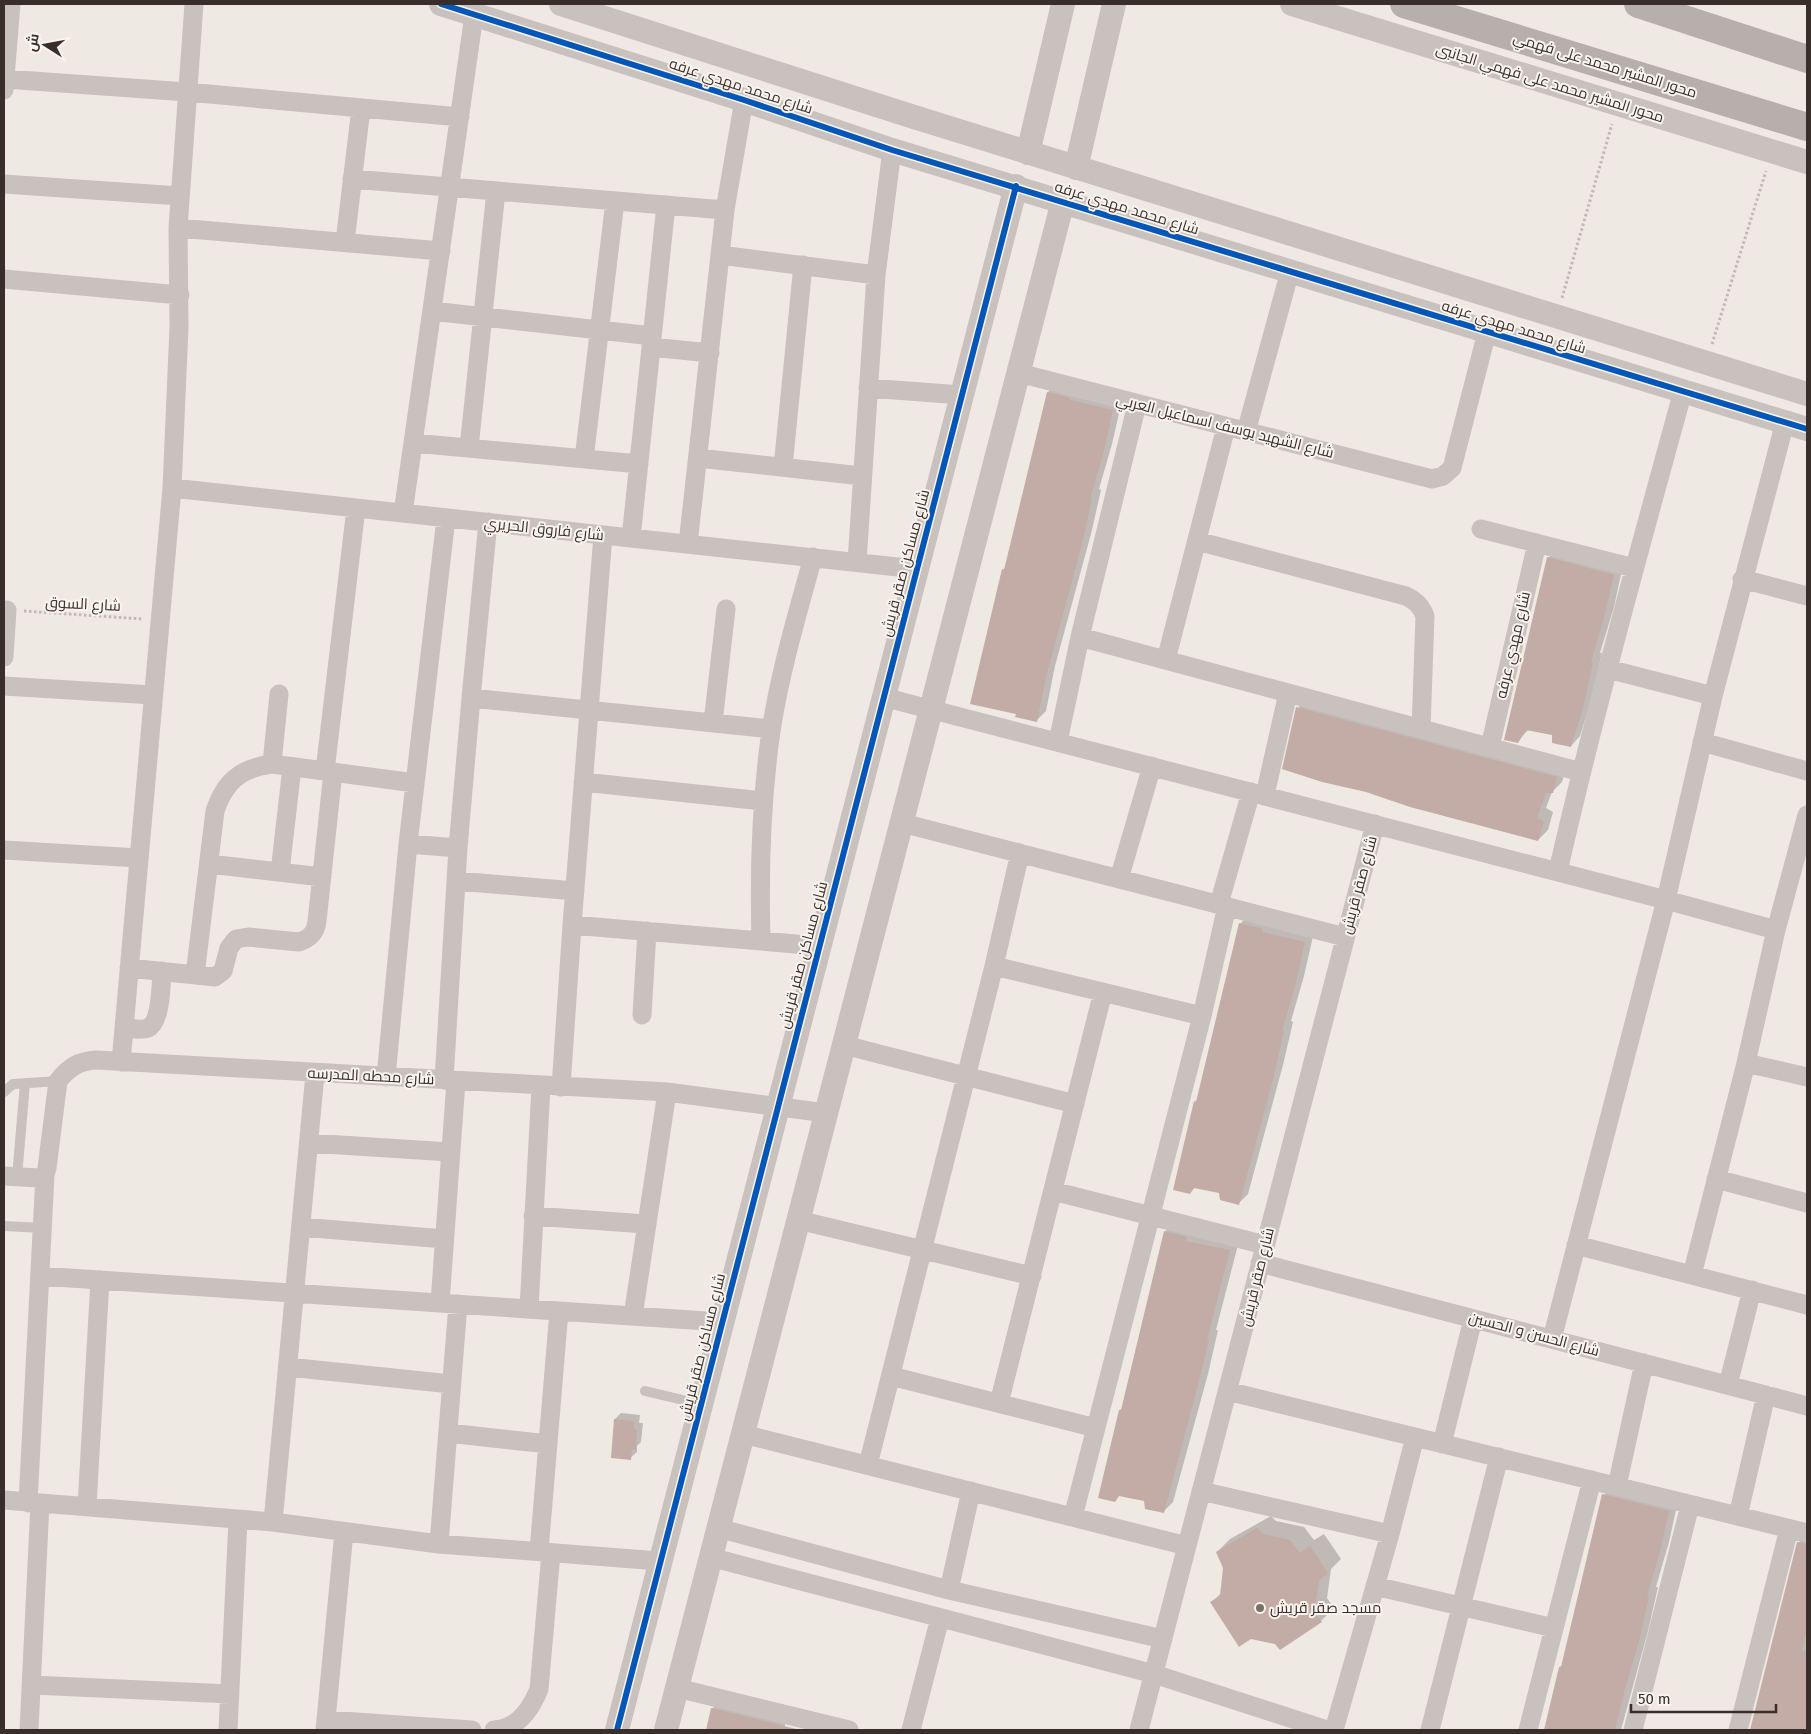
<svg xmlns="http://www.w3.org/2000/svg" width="1811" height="1734" viewBox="0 0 1811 1734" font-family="'Fira Sans',Cairo,sans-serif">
	<rect width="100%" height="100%" fill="#efe9e4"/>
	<path fill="#0003" d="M1057,383L1122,400L1112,444L1099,489L1101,490L1091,534L1055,666L1046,711L1036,721L1003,570L1006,566L1048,392Z
		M1558,548L1623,565L1614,607L1600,653H1602L1592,697L1580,736L1571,746L1553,734L1529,729L1517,742L1548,558Z
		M1307,698L1566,768L1562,782L1552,792L1546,808L1553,812L1548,830L1538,840L1298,708Z
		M1250,914L1314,932L1304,976L1291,1021L1293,1022L1283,1065L1248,1194L1238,1204L1221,1192L1195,1187L1190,1192L1195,1102L1198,1098L1240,924Z
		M1174,1222L1239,1241L1216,1330H1218L1208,1374L1173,1502L1163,1512L1146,1500L1120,1495L1114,1501L1120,1410L1123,1407L1165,1232Z
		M621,1413L640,1415L639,1423H643L641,1442L637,1446V1452L630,1458L615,1419Z
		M1613,1485L1678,1501L1669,1542L1656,1587H1658L1648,1631L1621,1730H1545L1560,1667L1563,1664L1604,1495Z
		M1271,1516L1276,1521L1304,1527L1314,1540L1324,1534L1341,1559L1331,1569L1327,1598L1334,1608L1321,1621L1280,1648L1276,1643L1212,1602L1221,1593L1224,1568L1217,1552L1230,1539Z
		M1807,1534V1730H1751L1798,1543Z
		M722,1699L787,1715L784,1730H707L712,1709Z"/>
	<path fill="#c3aba6" d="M1047,392L1070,398V400L1113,410L1103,455L1090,499H1092L1082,544L1046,677L1037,722L1015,717L1016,714L970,704L1002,569L1004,570Z
		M1547,557L1614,575L1604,618L1591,662L1593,663L1583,708L1571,747L1552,743V735L1526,730L1518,743L1504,740Z
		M1296,707L1557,777L1553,793H1546L1537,818L1544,822L1538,841L1410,807L1366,792L1322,782L1282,769Z
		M1239,923L1263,929L1262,932L1305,942L1295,987L1282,1031H1284L1274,1076L1239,1205L1220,1200L1219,1193L1194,1188L1190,1194L1173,1190L1194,1101L1196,1102Z
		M1164,1231L1187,1237L1186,1241L1230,1250L1207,1340H1209L1198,1385L1164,1513L1145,1509L1144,1501L1119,1496L1115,1502L1098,1498L1119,1410H1121Z
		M614,1419L634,1421V1429H637L636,1450L632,1449L631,1460L611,1458Z
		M1602,1494L1669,1511L1660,1552L1647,1596L1649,1597L1639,1641L1625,1689L1615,1730H1544L1559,1667H1561Z
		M1257,1528L1263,1534L1290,1540L1300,1553L1310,1546L1328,1573L1319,1581L1314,1612L1322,1622L1280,1650L1275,1644L1251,1639L1239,1647L1210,1602L1220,1596L1223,1568L1216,1552Z
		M1797,1542L1807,1544V1629L1802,1650L1807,1652V1730H1750Z
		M711,1708L796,1729V1730H706Z"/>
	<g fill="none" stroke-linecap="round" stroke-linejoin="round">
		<path stroke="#c1b9b5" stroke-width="3" stroke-dasharray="2.5 2.5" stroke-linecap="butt" d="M1562,298L1612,124
			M1712,344L1766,171
			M24,611L143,619"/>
		<path stroke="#c8c1bd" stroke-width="10" d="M4,1092L13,1084L58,1081
			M17,1177L25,1083
			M4,1226L42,1228
			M645,1391L700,1404"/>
		<path stroke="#c8c1bd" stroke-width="19" d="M5,79L187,92L460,117
			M4,90L11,4
			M352,179L725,210
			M4,184L180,196
			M178,228L441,251
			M345,242L361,108
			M720,255L876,275
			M4,279L180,295
			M432,311L652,336
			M651,347L710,353
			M1019,373L1432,479L1443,476L1452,468L1487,332
			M868,388L961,395
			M1246,432L1290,271
			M414,443L639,464
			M469,448L496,191
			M698,458L862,476
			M584,459L615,201
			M783,467L803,265
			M172,488L916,569
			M403,513L474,15
			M1481,529L1634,568
			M631,538L666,205
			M1197,541L1406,596C1416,601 1421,606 1425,616L1421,729
			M688,544L725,210L744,100
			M857,562L876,275L892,150
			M1742,579L1807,596
			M1080,637L1581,772
			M4,657L7,610
			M1166,660L1226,427
			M1608,669L1713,696
			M4,686L153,695
			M883,697L1666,900L1776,930
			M471,698L771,729
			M713,723L726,609
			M1058,742L1080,637L1137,404
			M1702,742L1807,771
			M1490,747L1537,543
			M272,764L279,694
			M325,771L356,508
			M583,782L763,801
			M1265,795L1288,693
			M902,823L1345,937
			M408,844L458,848
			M4,850L139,858
			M209,864L322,877
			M1558,871C1595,710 1639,551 1683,391
			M280,872L292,767
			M1119,879L1152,766
			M457,881L575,891
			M1219,904L1251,792
			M572,925L819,946
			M761,940C759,870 761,801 771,731C780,672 797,615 813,557
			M994,966L1202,1016
			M129,968L215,977L223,971L229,948L236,939L248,937L299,942C311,938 316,932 317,921L333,772
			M195,975L215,811C225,781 241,768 272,764L415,783
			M642,1015L647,931
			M124,1027C131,1028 141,1031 148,1028C161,1022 161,985 162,971
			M844,1045L1075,1104
			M121,1062L172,488L179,327L178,228L194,4
			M1746,1063L1807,1077
			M386,1077L408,844L446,518
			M444,1080L458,848L471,698L488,522
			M561,1087L572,925L603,535
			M309,1143L450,1152
			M4,1176L39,1178L45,1175L47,1168L58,1081C69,1067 79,1061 96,1060L667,1092L826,1113
			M1716,1179L1807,1203
			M1053,1191L1265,1245
			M533,1216L646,1224
			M798,1220L1032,1276
			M301,1227L444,1239
			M1576,1245L1807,1305
			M1260,1263L1807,1406
			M1692,1275L1746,1063L1776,930L1807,815
			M40,1276L721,1322
			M440,1303L456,1081
			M529,1309L541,1086
			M633,1316L667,1092
			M1552,1339L1666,900L1713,696L1785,422
			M288,1367L451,1384
			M891,1376L1096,1428
			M1728,1385L1752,1290
			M1227,1391L1807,1533
			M999,1403L1103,992
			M448,1433L548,1444
			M743,1434L1187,1546
			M1442,1444L1473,1319
			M868,1465L994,966L1020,853
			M1617,1486L1644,1363
			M1201,1491L1390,1534
			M4,1500L273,1522L439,1544L659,1561
			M28,1503L45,1175
			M87,1506L100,1280
			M1738,1516L1766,1395
			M1073,1517L1202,1016L1227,906
			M273,1522L315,1074
			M718,1528L949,1590L1163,1639
			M439,1544L458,1304
			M539,1551L559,1311
			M710,1557L1154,1674L1327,1730
			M1375,1586L1554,1628
			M949,1590L971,1491
			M32,1685L230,1694
			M677,1688L849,1730
			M326,1720L472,1730
			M29,1730L40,1503
			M228,1730L238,1520
			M325,1730L344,1532
			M494,1730C518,1729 531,1709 539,1689L551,1553
			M911,1730L940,1618
			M1139,1730L1375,824
			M1334,1730L1390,1534L1415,1437
			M1430,1730L1499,1457
			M1528,1730L1592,1480
			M1633,1730L1690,1505
			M1738,1730L1789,1529"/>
		<path stroke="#c8c1bd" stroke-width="24" d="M441,4L744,100L892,150L1807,429
			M561,4L914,117L1807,394
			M1292,4L1807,162
			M1028,153L1063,4
			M1076,168L1114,4
			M617,1730L1016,186
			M666,1730L1063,201"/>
		<path stroke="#b7afac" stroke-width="28" d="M1404,4L1807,127
			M1638,4L1807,59"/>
		<defs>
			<path id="cycleway" d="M441,4L744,100L892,150L1807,429
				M617,1730L1016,186"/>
		</defs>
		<use href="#cycleway" stroke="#fbf3ed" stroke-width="9"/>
		<use href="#cycleway" stroke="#0057b8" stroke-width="6"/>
	</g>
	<circle fill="#796f6b" stroke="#fbf3ed" stroke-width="2" cx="1260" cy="1608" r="5"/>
	<g text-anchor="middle" stroke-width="4" stroke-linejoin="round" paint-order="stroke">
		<g font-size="15" fill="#3a2e2a" stroke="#fbf3ed">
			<text transform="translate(1605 65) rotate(17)" y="5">محور المشير محمد على فهمي</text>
			<text transform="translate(1550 83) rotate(17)" y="5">محور المشير محمد على فهمي الجانبى</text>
			<text transform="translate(741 86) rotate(18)" y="5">شارع محمد مهدي عرفه</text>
			<text transform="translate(1127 208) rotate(17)" y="5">شارع محمد مهدي عرفه</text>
			<text transform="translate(1514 327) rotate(17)" y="5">شارع محمد مهدي عرفه</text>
			<text transform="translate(1225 426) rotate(14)" y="5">شارع الشهيد يوسف اسماعيل العربي</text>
			<text transform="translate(544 529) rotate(6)" y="5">شارع فاروق الحريري</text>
			<text transform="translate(905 563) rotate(-75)" y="5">شارع مساكن صقر قريش</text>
			<text transform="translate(83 604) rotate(3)" y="5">شارع السوق</text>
			<text transform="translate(1513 645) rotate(-77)" y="5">شارع مهدي عرفه</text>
			<text transform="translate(1359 885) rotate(-75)" y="5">شارع صقر قريش</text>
			<text transform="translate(803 955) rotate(-75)" y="5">شارع مساكن صقر قريش</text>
			<text transform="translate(371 1076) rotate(3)" y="5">شارع محطه المدرسه</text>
			<text transform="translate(1257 1277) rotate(-76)" y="5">شارع صقر قريش</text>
			<text transform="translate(1534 1334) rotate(15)" y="5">شارع الحسن و الحسين</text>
			<text transform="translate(702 1347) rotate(-76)" y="5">شارع مساكن صقر قريش</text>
		</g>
		<g font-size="15" fill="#3a2e2a" stroke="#fbf3ed" text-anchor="start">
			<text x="1270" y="1613">مسجد صقر قريش</text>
		</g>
	</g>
	<rect width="1811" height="1734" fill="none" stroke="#3a2e2a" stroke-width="10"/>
	<g transform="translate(45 45) rotate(281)" stroke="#fbf3ed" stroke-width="4" paint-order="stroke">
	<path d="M0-4L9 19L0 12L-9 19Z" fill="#3a2e2a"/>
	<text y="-8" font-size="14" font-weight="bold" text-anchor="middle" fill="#3a2e2a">ش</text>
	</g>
	<path d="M1631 1704v8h145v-8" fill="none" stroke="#3a2e2a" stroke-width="2.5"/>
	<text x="1638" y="1704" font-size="15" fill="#3a2e2a" stroke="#fbf3ed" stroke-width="4" paint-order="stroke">50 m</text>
</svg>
